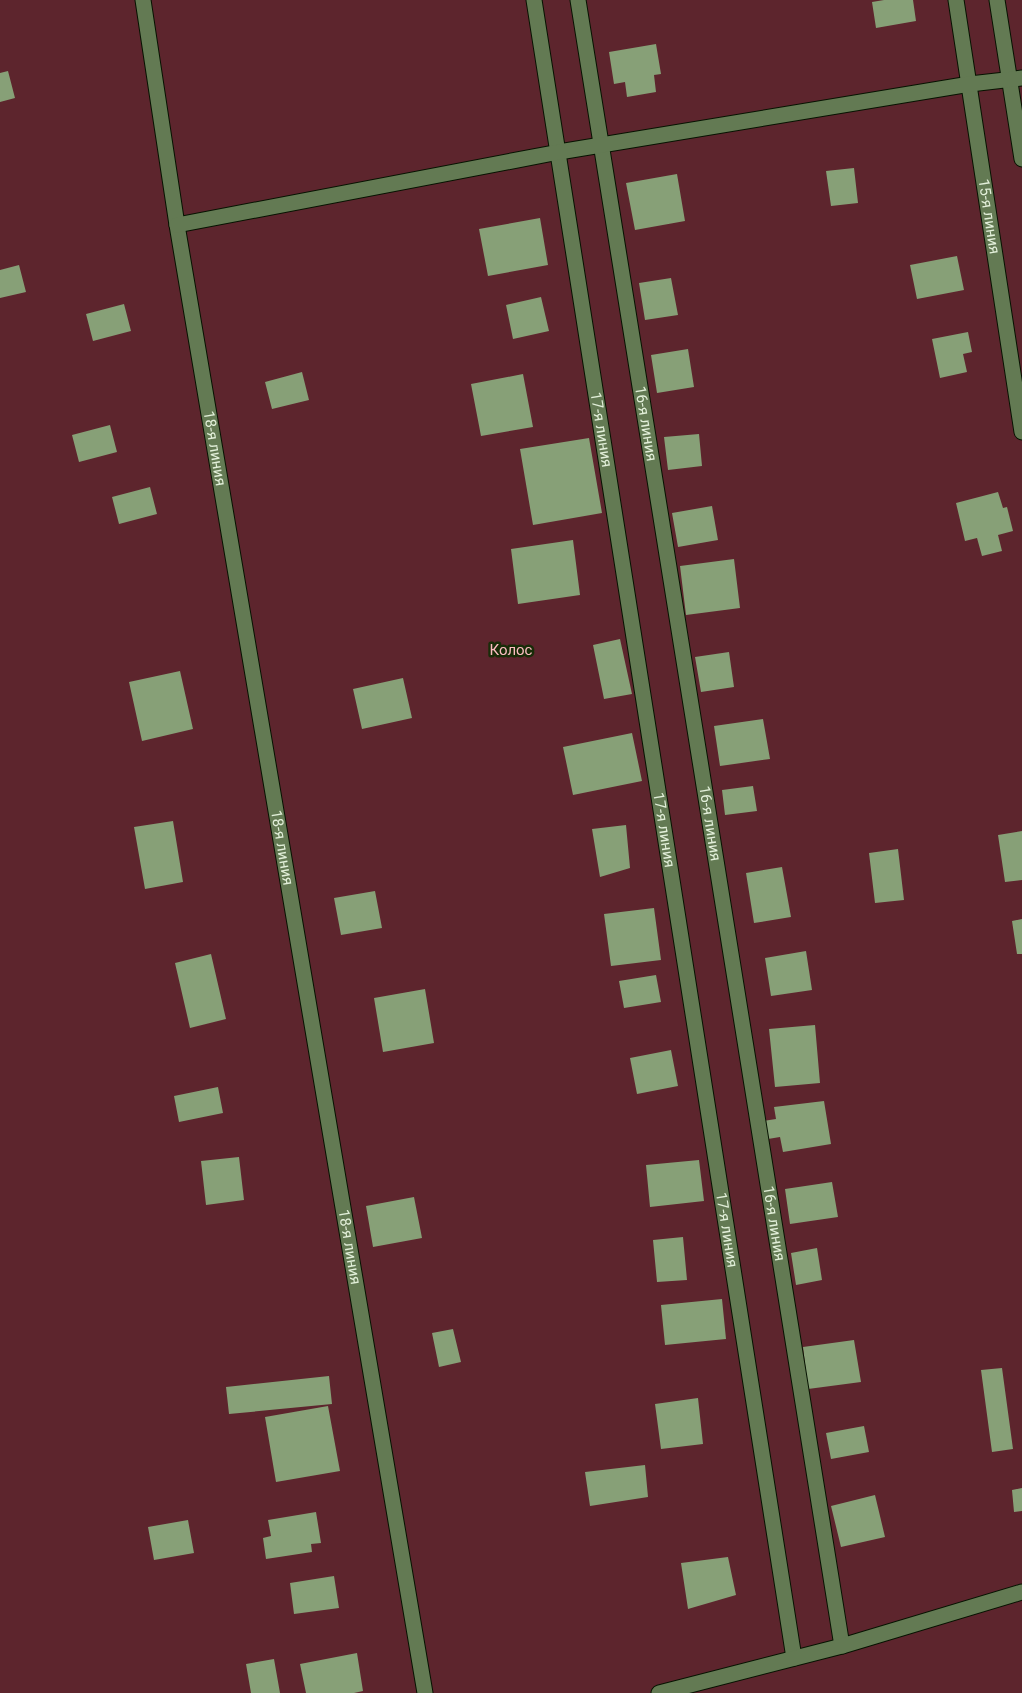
<svg xmlns="http://www.w3.org/2000/svg" width="1022" height="1693" viewBox="0 0 1022 1693" font-family="Roboto,sans-serif">
	<rect width="100%" height="100%" fill="#182c08"/>
	<path fill="#5d252d" d="M0,0H1022V1693H0Z"/>
	<path fill="#87a077" d="M884,0H913L916,21L876,28L872,2Z
		M656,44L661,74L654,75L656,92L627,97L625,82L614,84L609,52Z
		M8,71L15,98L0,102V73Z
		M854,168L858,203L831,206L826,171Z
		M677,174L685,221L635,230L626,183Z
		M540,218L548,265L488,276L479,229Z
		M957,256L964,290L917,299L910,265Z
		M19,265L26,292L0,298V270Z
		M671,278L678,315L645,320L639,283Z
		M541,297L549,331L513,339L506,305Z
		M124,304L131,331L93,341L86,314Z
		M968,332L972,352L963,354L967,372L940,378L932,339Z
		M688,349L694,387L657,393L651,355Z
		M302,372L309,400L272,409L265,382Z
		M523,374L533,427L481,436L471,384Z
		M110,425L117,452L79,462L72,435Z
		M699,434L702,466L668,470L664,437Z
		M589,438L602,513L533,525L520,449Z
		M150,487L157,514L119,524L112,497Z
		M998,492L1003,508L1007,507L1013,531L998,535L1002,551L982,556L977,538L965,541L956,503Z
		M712,506L718,540L678,547L672,513Z
		M573,540L580,595L518,604L511,549Z
		M734,559L740,608L686,615L680,566Z
		M620,639L632,694L604,699L593,645Z
		M729,652L734,687L701,692L695,657Z
		M180,671L193,729L142,741L129,682Z
		M403,678L412,718L362,729L353,689Z
		M763,719L770,759L720,766L714,726Z
		M632,733L642,781L573,795L563,747Z
		M753,786L757,811L725,815L722,790Z
		M173,821L183,882L145,889L134,827Z
		M626,825L630,868L600,877L592,829Z
		M1022,831V880L1005,882L998,835Z
		M898,849L904,900L875,903L869,853Z
		M782,867L791,917L754,923L746,873Z
		M375,891L382,928L341,935L334,898Z
		M654,908L661,960L611,966L604,914Z
		M1022,919V954H1017L1012,921Z
		M806,951L812,990L771,996L765,958Z
		M211,954L226,1019L190,1028L175,963Z
		M656,975L661,1002L624,1008L619,981Z
		M425,989L434,1043L383,1052L374,998Z
		M815,1025L820,1083L775,1087L769,1029Z
		M671,1050L678,1086L637,1094L630,1058Z
		M218,1087L223,1113L179,1122L174,1096Z
		M824,1101L831,1144L783,1152L780,1137L768,1139L763,1121L776,1119L774,1107Z
		M239,1157L244,1200L206,1205L201,1161Z
		M699,1160L704,1201L650,1207L646,1165Z
		M832,1182L838,1217L790,1224L785,1189Z
		M414,1197L422,1238L373,1247L366,1206Z
		M683,1237L687,1280L657,1282L653,1240Z
		M817,1248L822,1280L796,1285L791,1253Z
		M722,1299L726,1339L665,1345L661,1305Z
		M453,1329L461,1362L439,1367L432,1333Z
		M854,1340L861,1382L808,1389L803,1347Z
		M1002,1368L1013,1449L992,1452L981,1370Z
		M329,1376L332,1404L229,1414L226,1387Z
		M698,1398L703,1444L661,1449L655,1404Z
		M328,1406L340,1471L276,1482L265,1417Z
		M864,1426L869,1452L831,1459L826,1433Z
		M645,1465L648,1497L590,1506L585,1472Z
		M1022,1488V1511L1014,1512L1012,1490Z
		M875,1495L885,1537L841,1547L831,1506Z
		M316,1512L321,1543L311,1544L312,1552L266,1559L263,1538L271,1536L268,1520Z
		M188,1520L194,1553L154,1560L148,1527Z
		M728,1557L736,1595L688,1609L681,1563Z
		M334,1576L339,1608L294,1614L290,1583Z
		M357,1653L363,1691L354,1693H306L300,1664Z
		M274,1659L280,1693H251L246,1664Z"/>
	<g fill="none" stroke-linecap="round" stroke-linejoin="round">
		<defs>
			<g id="minor">
				<path id="s1" d="M143,0L177,225L425,1693"/>
				<path id="s2" d="M534,0L794,1658"/>
				<path id="s3" d="M578,0L842,1646"/>
				<path id="s4" d="M956,0L1022,432"/>
				<path d="M997,0L1022,159"/>
				<path d="M177,225L559,152L970,84L1022,78"/>
				<path d="M659,1693L842,1646L1022,1592"/>
			</g>
		</defs>
		<use href="#minor" stroke="#061300" stroke-width="17"/>
		<use href="#minor" stroke="#637a53" stroke-width="15"/>
	</g>
	<g text-anchor="middle" stroke-width="5" stroke-linejoin="round" paint-order="stroke">
		<g font-size="15" fill="#e2efd9" stroke="#182c08">
			<text dy="5" stroke="none"><textPath href="#s4" startOffset="219">15-я линия</textPath></text>
			<text dy="5" stroke="none"><textPath href="#s3" startOffset="429">16-я линия</textPath></text>
			<text dy="5" stroke="none"><textPath href="#s2" startOffset="435">17-я линия</textPath></text>
			<text dy="5" stroke="none"><textPath href="#s1" startOffset="454">18-я линия</textPath></text>
			<text dy="5" stroke="none"><textPath href="#s3" startOffset="834">16-я линия</textPath></text>
			<text dy="5" stroke="none"><textPath href="#s2" startOffset="840">17-я линия</textPath></text>
			<text dy="5" stroke="none"><textPath href="#s1" startOffset="859">18-я линия</textPath></text>
			<text dy="5" stroke="none"><textPath href="#s3" startOffset="1239">16-я линия</textPath></text>
			<text dy="5" stroke="none"><textPath href="#s2" startOffset="1245">17-я линия</textPath></text>
			<text dy="5" stroke="none"><textPath href="#s1" startOffset="1264">18-я линия</textPath></text>
		</g>
		<g font-size="15" fill="#fcbcc1" stroke="#182c08">
			<text x="511" y="655">Колос</text>
		</g>
	</g>
</svg>
